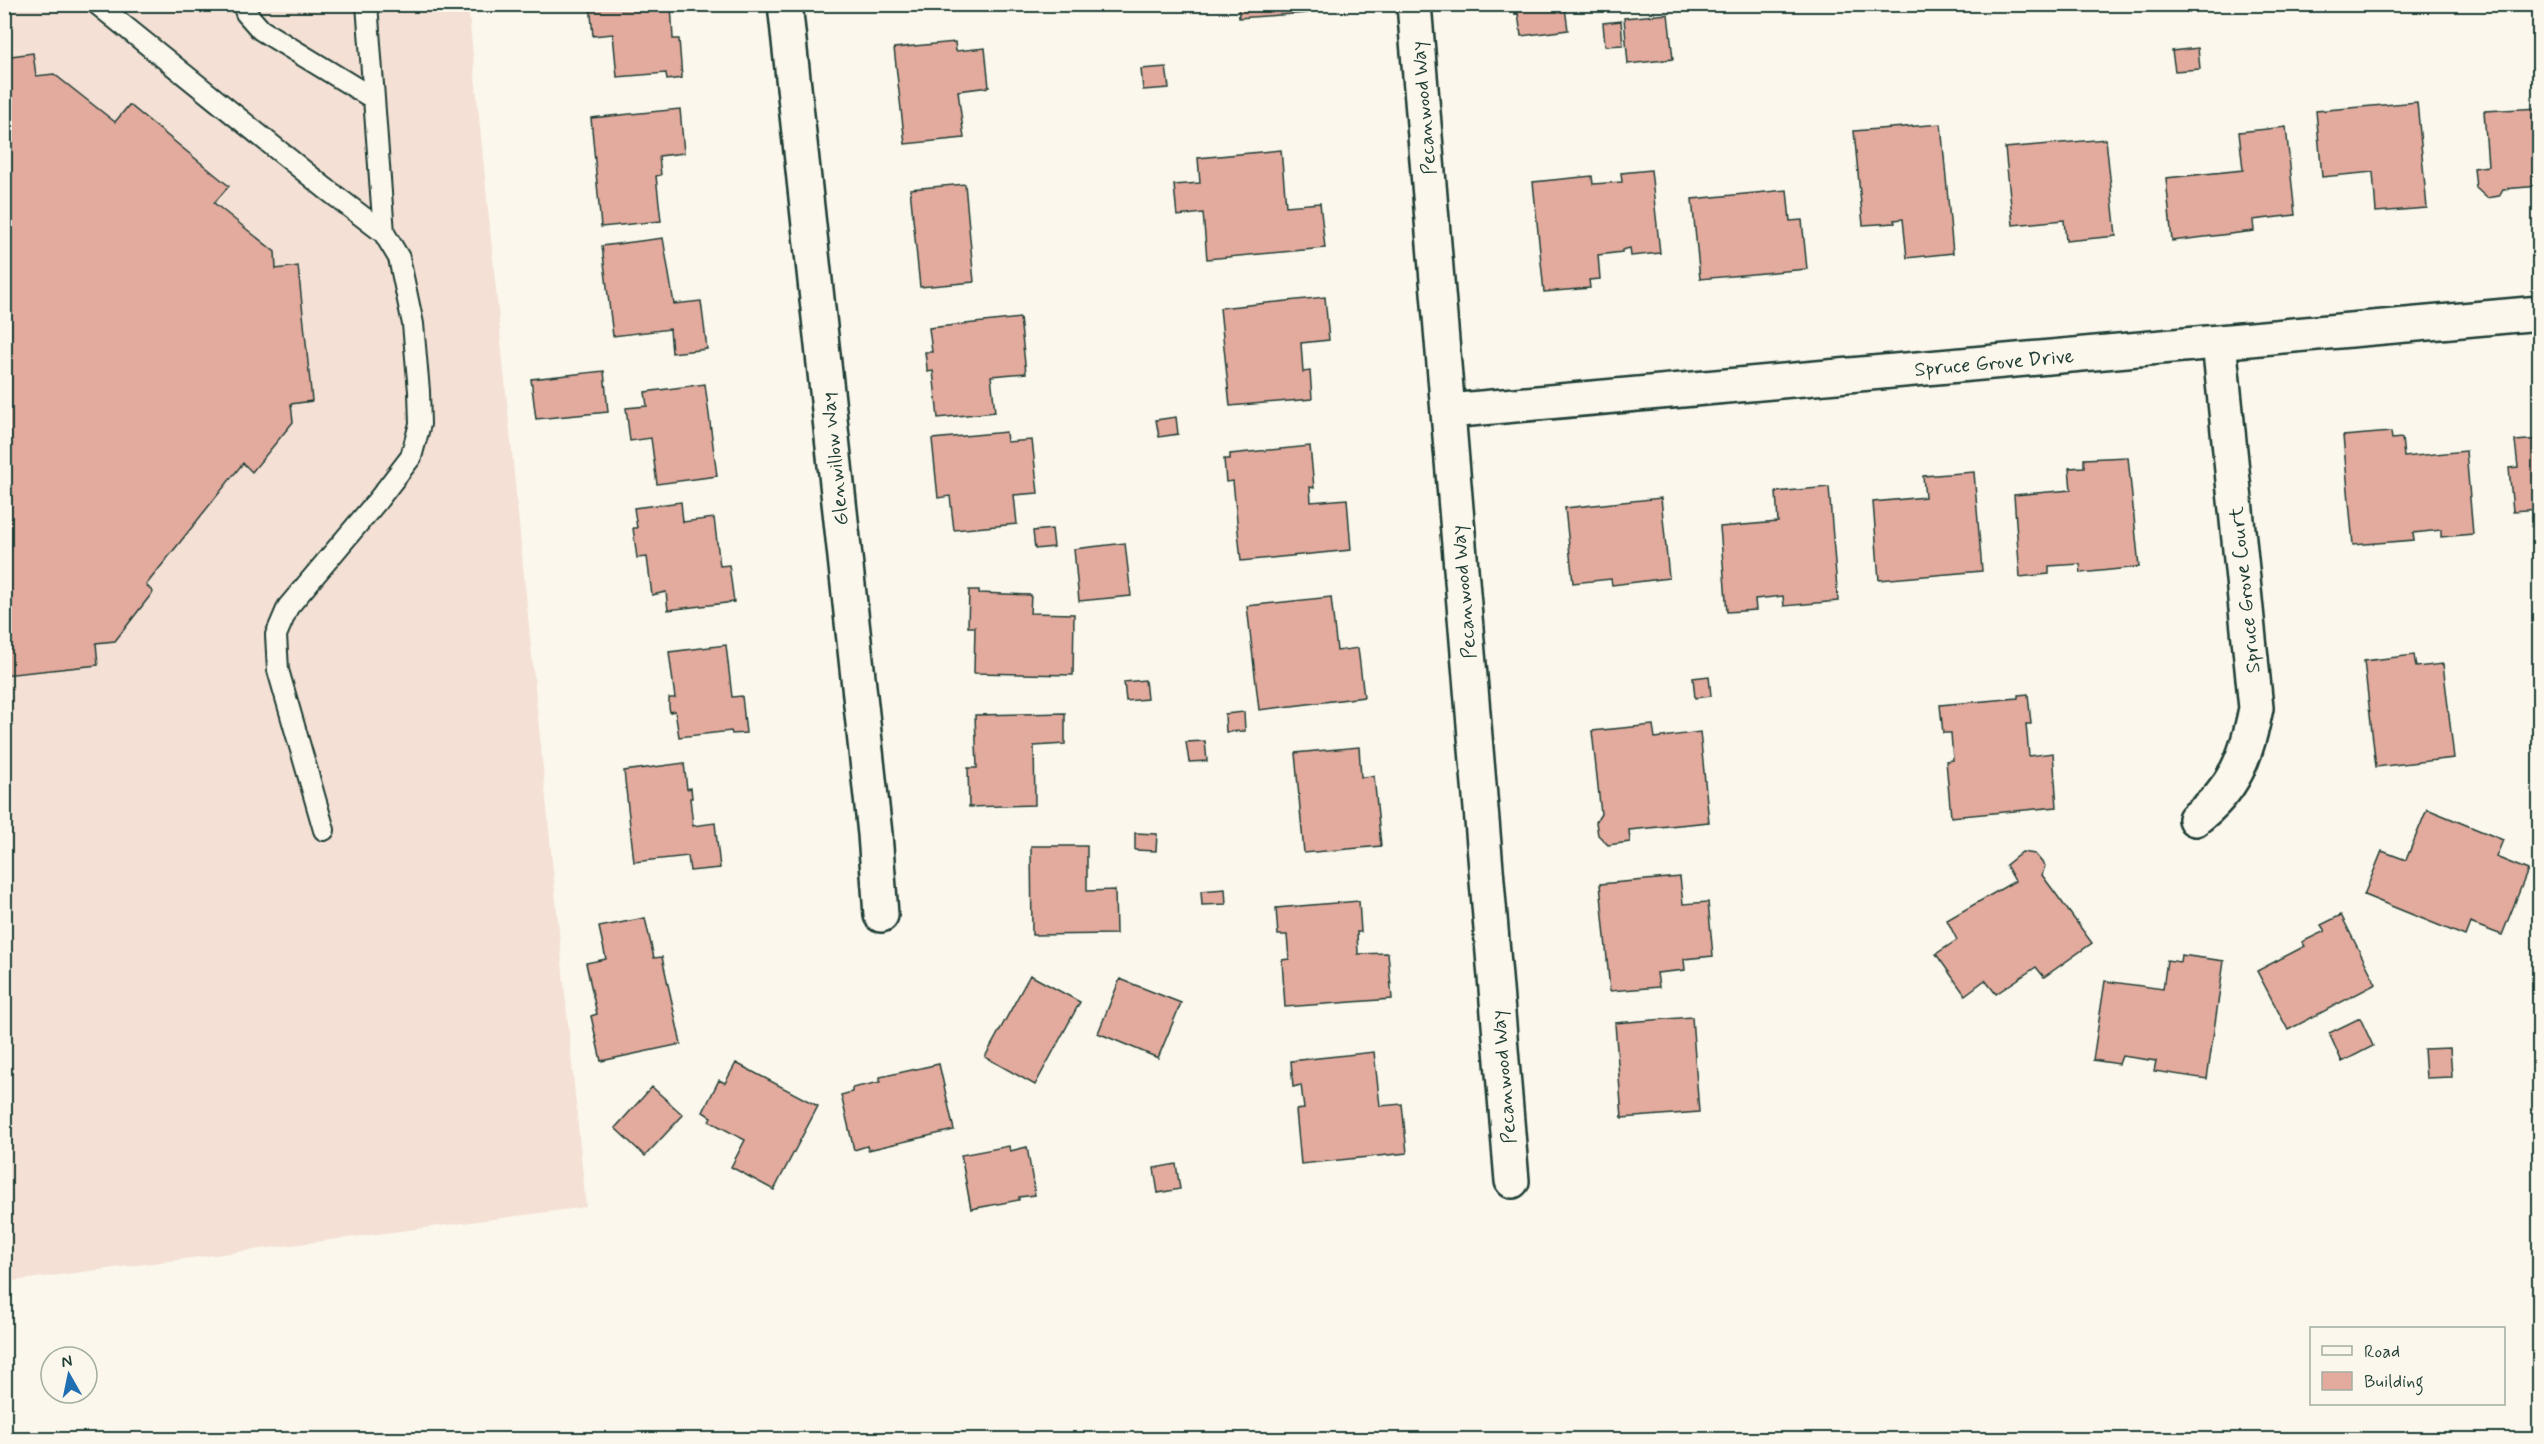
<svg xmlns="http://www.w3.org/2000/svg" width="2544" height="1444" viewBox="0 0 2544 1444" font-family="Mynerve,sans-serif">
	<rect width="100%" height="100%" fill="#fbf7ec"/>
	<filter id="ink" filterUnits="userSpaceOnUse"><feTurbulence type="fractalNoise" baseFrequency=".0167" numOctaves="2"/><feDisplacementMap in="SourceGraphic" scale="12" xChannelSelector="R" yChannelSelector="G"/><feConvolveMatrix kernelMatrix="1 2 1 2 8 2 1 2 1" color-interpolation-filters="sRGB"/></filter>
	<g filter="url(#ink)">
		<path fill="#f4e0d5" d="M4,5H468L586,1207L5,1282Z"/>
		<path fill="#e3aa9e" stroke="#1f3d34" stroke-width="1.5" d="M590,4H671L673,39H679L682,78L667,80L666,73L617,77L613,34L593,36Z
			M1238,4H1306L1307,13L1239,18Z
			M1514,4H1592V5L1565,8L1568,30L1521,36L1518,13L1515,14Z
			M1668,14L1673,59L1628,64L1624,18Z
			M1621,21L1623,45L1605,46L1603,23Z
			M955,42L956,51L985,48L989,87L958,91L964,138L905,144L894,48Z
			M2198,48L2200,69L2175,71L2172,51Z
			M33,53L36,76L54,74L115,122L129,105L131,106L229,186L214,203L275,252L276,269L298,266L312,401L291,404L293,422L252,472L243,463L146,585L153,592L115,641L96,643L98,665L4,675V57Z
			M1166,67L1169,88L1143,90L1141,69Z
			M2417,102L2427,208L2376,212L2373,172L2322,177L2316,111Z
			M2540,108V186L2503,189L2499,196L2487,198L2476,188L2474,168L2488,166L2484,111Z
			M680,109L684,153L659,156L661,175L656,176L661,221L601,227L591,118Z
			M1941,124L1953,253L1907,258L1903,219L1894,220L1895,223L1863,225L1854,131Z
			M2286,127L2295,215L2253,220L2254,231L2172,241L2166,178L2243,170L2239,132Z
			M2106,139L2116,236L2066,241L2064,220L2013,225L2005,148Z
			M1281,150L1286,206L1320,203L1325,248L1207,259L1203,213L1177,216L1174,185L1200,183L1198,158Z
			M1651,170L1660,253L1631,256L1630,248L1622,250V252L1598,255L1600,279L1589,280L1590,288L1544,292L1533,182L1592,176L1593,184L1622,182L1621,173Z
			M965,184L974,282L920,287L910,189Z
			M1787,190L1790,221L1802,220L1807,269L1700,279L1692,199Z
			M663,238L674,304L701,301L707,349L672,353L670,329L613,336L602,246Z
			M1325,297L1329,340L1301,343L1303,372L1310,371L1312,399L1230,406L1220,308Z
			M1020,318L1026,373L991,376L995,412L938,418L933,371L927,372V368L925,352H932L929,328Z
			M604,371L608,412L536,419L531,379Z
			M705,384L717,476L657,484L651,438L630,441L626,408L647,406L645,392Z
			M1176,417L1178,434L1159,437L1156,420Z
			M1006,432L1007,442L1032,440L1038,493L1014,495L1017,524L954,530L950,496L938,498L932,439Z
			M2391,432L2392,439L2402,438L2404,457L2466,451L2473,534L2441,537V530L2413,533L2414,540L2353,545L2343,436Z
			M2540,439V509L2513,511L2509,468L2518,467L2515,441Z
			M1310,446L1314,488L1310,487L1311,502L1347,499L1351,550L1241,561L1233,481L1226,482L1224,459H1230V454Z
			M2128,457L2139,567L2081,573L2080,564L2049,566V574L2020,577L2014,495L2071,490L2069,468L2084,467V459Z
			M1974,472L1982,571L1879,580L1873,502L1925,497L1923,476Z
			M1829,487L1838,601L1784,606L1783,596L1755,599L1756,610L1727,612L1720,527L1778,522L1776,492Z
			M1661,498L1669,578L1612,585L1611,579L1573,583L1565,508Z
			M681,502L683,522L714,518L720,566L729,565L734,602L668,610L666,592L652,595L647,557L637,558L633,528H637L634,508Z
			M1052,529L1054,547L1035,549L1033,531Z
			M1125,543L1131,596L1079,601L1074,549Z
			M969,590H979V593L1031,595L1030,613L1074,614L1073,675L974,673L975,627H968Z
			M1331,597L1337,651L1358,648L1364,697L1259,710L1247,606Z
			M726,645L732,697L742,696L746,733L732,734L731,731L679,737L675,711L670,712L669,707V698H675L669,652Z
			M2414,655L2416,667L2443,664L2454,758L2376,767L2364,661Z
			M1709,676L1711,696L1695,698L1693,678Z
			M1145,680L1147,699L1126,701L1124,682Z
			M2028,694L2031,724H2026L2029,756L2053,753L2057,807L1951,817L1946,761L1953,760L1951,733H1943L1940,705L2018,698V695Z
			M1244,712L1245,731L1226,732L1225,714Z
			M1065,713V744L1034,746L1035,805L969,807L968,768H977L975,715Z
			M1653,725L1655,738L1700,732L1709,822L1629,830L1630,842L1608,845L1598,835L1596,822L1601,814L1592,731Z
			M1205,741L1207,761L1189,762L1186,742Z
			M1359,747L1361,777L1374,776L1381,846L1304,853L1295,753Z
			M684,763L687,789L691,788L692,798H690L693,826L715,823L720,868L690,871L688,856L634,862L624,771Z
			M2427,809L2503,840L2496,857L2528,870L2502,935L2470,923L2465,936L2364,895L2382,851L2406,860Z
			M1135,833L1157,834L1156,851L1135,850Z
			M1031,846H1087V891L1115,890L1116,934L1032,935Z
			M2022,852L2035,854L2045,866L2042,875L2092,943L2044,977L2036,967L1996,994L1985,980L1965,995L1936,954L1957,940L1947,920L2015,881L2006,865Z
			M1680,877L1683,904L1708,902L1713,956L1684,959L1685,970L1657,973L1659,987L1610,991L1600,884Z
			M1225,889L1226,904L1202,905L1201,891Z
			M1359,901L1361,932H1357L1358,954L1388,953L1392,999L1285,1007L1282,960L1289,959L1287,935H1278L1276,908Z
			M2341,915L2376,984L2288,1030L2257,971L2305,946L2302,942L2325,931L2321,925Z
			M645,918L654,958L662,957L681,1044L601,1061L591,1016L597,1014L586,963L606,959L599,927Z
			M2181,955L2224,961L2207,1079L2154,1071L2156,1061L2122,1056L2119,1064L2093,1060L2105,981L2163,989L2167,960L2180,962Z
			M1030,975L1080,1002L1035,1085L985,1057Z
			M1120,979L1181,1003L1158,1058L1098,1033Z
			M1692,1017L1699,1112L1622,1118L1615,1023Z
			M2360,1018L2373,1046L2342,1062L2329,1033Z
			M2450,1048L2452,1077L2426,1078L2424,1049Z
			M1374,1052L1380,1106L1402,1104L1407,1153L1301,1164L1296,1110L1304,1109L1301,1085L1293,1087L1291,1061Z
			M736,1063L818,1106L774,1190L731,1167L745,1140L709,1121L711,1117L703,1112L719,1080L725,1083Z
			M939,1064L954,1130L868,1150L867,1146L854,1150L841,1095L852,1092V1088L880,1082V1077Z
			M652,1087L683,1115L645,1156L615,1128Z
			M1009,1146L1010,1151L1027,1147L1035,1195L1019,1197V1200L971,1209L961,1155Z
			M1176,1164L1180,1189L1158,1193L1154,1168Z"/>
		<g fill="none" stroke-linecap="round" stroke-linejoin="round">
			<defs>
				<path id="service" d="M97,4L325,188L384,233L399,258L413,324L419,391L420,424L411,457L378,500L288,607L276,635L278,670L324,830
					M243,4L246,13L261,30L374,99
					M367,4L384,233"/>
				<path id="minor" d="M785,4L875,834L881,915
					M1414,4L1512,1181
					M1448,411L2540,313
					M2195,819C2235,789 2247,755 2256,708L2219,342"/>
			</defs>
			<use href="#service" stroke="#1f3d34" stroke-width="24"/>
			<use href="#minor" stroke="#1f3d34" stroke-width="38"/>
			<use href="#service" stroke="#fbf7ec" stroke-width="20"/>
			<use href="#minor" stroke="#fbf7ec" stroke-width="33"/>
		</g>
	</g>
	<g text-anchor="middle" stroke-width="6" stroke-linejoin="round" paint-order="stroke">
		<g font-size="20" fill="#1f3d34" stroke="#fbf7ec">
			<text transform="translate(1423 108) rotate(-95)" y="7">Pecanwood Way</text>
			<text transform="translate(1994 362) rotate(-5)" y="7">Spruce Grove Drive</text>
			<text transform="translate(834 459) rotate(-96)" y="7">Glenwillow Way</text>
			<text transform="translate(2244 590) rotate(-96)" y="7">Spruce Grove Court</text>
			<text transform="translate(1463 592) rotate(-95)" y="7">Pecanwood Way</text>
			<text transform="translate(1503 1077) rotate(-95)" y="7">Pecanwood Way</text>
		</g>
	</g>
	<rect width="2544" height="1444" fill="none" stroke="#fbf7ec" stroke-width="24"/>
	<rect x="12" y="12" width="2520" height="1420" fill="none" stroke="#1f3d34" stroke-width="2" filter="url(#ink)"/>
	<rect x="2310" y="1327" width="195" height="78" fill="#fbf7ec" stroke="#a3ada2" stroke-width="1.5"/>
	<rect x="2322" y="1346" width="30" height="9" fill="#fbf7ec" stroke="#a3ada2" stroke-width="1.5"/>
	<text x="2364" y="1357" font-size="18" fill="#1f3d34">Road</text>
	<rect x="2322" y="1372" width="30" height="18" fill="#e3aa9e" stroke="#a3ada2" stroke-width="1.5"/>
	<text x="2364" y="1387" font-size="18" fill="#1f3d34">Building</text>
	<g transform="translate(69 1375) rotate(351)"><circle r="28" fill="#fbf7ec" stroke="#a3ada2" stroke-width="1.5"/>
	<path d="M0-4.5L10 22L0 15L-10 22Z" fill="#1f6fb2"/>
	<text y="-9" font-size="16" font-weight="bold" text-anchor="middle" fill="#1f3d34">N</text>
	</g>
</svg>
